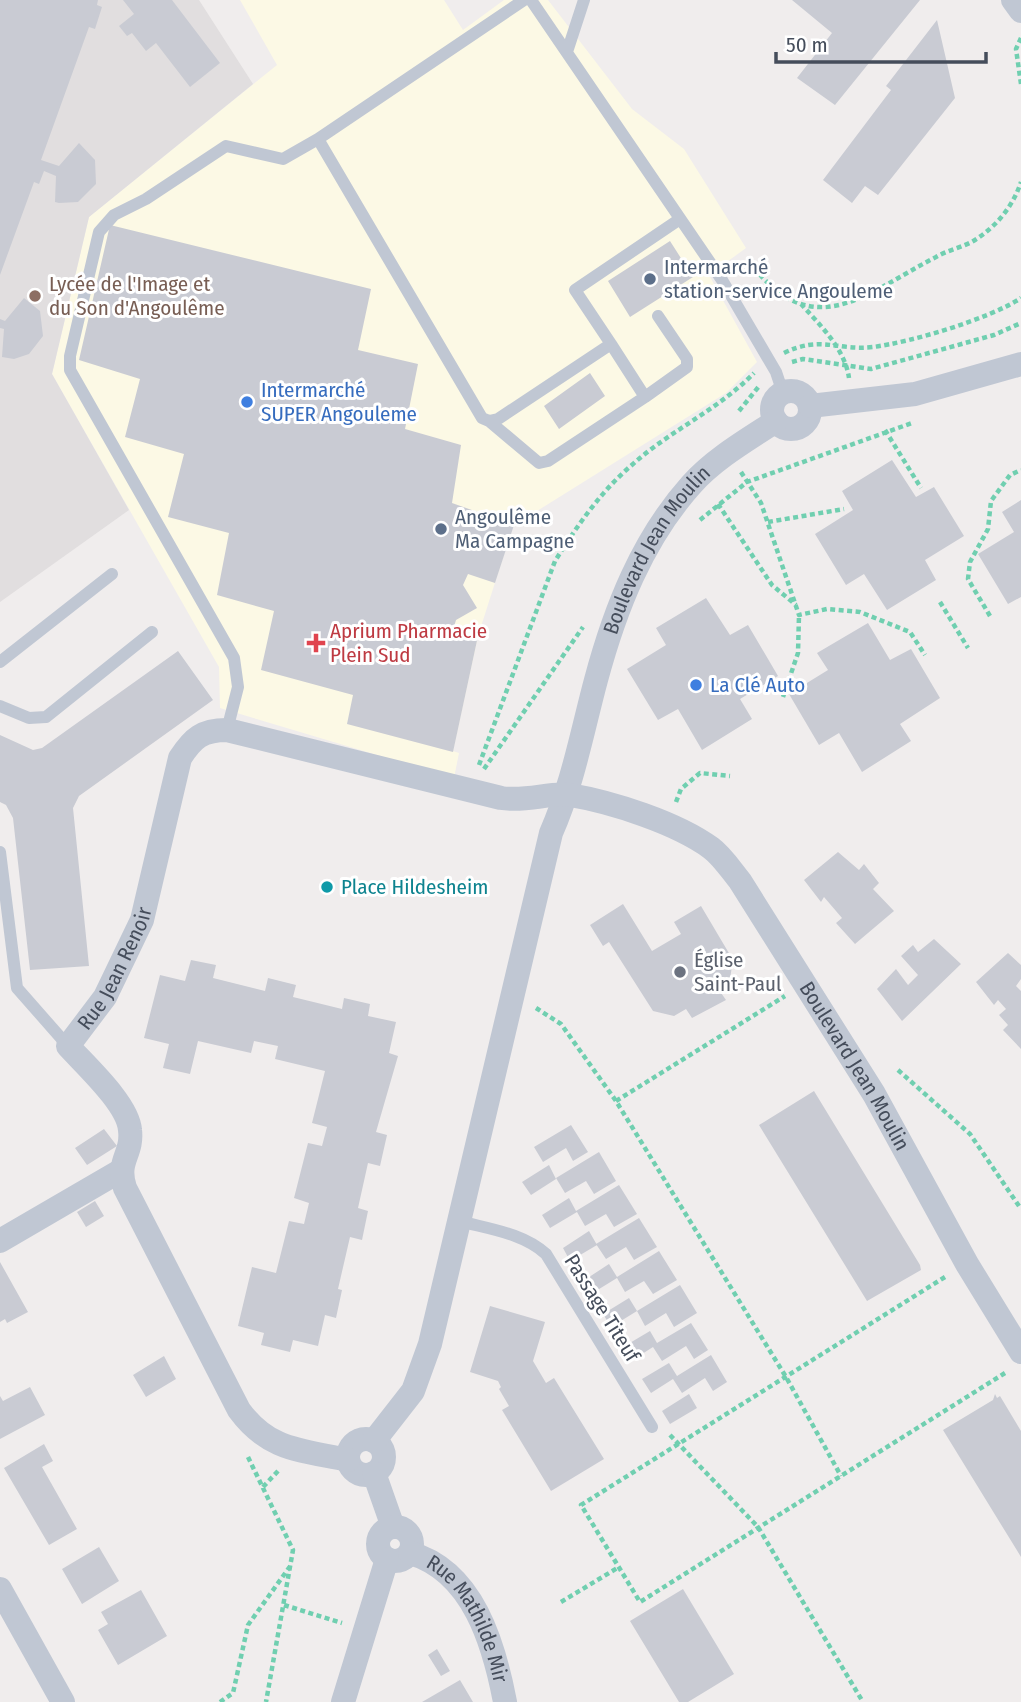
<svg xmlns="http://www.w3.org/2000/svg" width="1021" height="1702" viewBox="0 0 1021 1702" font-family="'Fira Sans Condensed',sans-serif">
	<rect width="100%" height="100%" fill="#f0eded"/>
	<path fill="#fcf9e5" d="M240,0H444L463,30L504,0H548L632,109L684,149L746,248L709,275L757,362L726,393L513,526L478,636L453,751L459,753L454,778L220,708L219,667L52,374L89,217L277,65Z"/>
	<path fill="#e1dedf" d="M0,0H199L253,84L89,217L52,374L129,510L0,602Z"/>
	<path fill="#c9cbd3" d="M0,0H98L97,5L102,7L95,29L89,27L41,160L59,166L79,143L95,160L96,184L78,202L59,203L55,202L56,176L44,171L39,184L34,182L0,275Z
		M123,0H172L220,63L190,87L156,43L146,51L132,33L127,36L119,26L134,14Z
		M792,0H920L835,105L797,78L832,33Z
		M937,20L955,98L878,195L865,186L852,203L823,180L891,90L886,86Z
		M110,225L371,289L358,350L418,364L405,429L461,445L452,503L514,525L495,583L468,574L463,585L477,608L456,620L453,630L478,636L453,752L347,724L353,695L261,670L274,611L217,595L229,533L168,517L184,454L125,437L140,379L79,360Z
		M670,241L693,277L630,317L608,281Z
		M24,298L40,311L43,336L29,354L14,359L2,357L4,329L0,328V319L5,321Z
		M590,373L605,396L559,429L544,406Z
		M892,460L916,497L934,487L964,536L925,560L936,580L887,610L864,574L846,585L815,534L853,510L842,491Z
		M1021,500V597L1008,604L978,554L1014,532L1002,512Z
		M706,598L730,635L748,625L778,676L740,699L752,719L702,750L678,709L658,720L627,669L666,645L656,628Z
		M868,623L890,660L911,649L940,698L900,724L911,741L862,772L839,733L819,745L789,694L828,670L817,653Z
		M178,651L213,700L79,796L73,808L89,966L30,970L13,818L6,805L0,802V735L33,750L42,748Z
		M838,852L859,870L864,864L879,883L873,889L894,911L855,944L836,923L842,918L824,897L821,902L804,880Z
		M623,904L652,951L681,934L674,922L701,906L733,960L729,985L719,990L726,1000L692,1018L686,1009L674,1016L653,1011L609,942L603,946L590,925Z
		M934,939L961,964L902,1021L877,989L896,969L908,985L918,975L901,956L913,945L918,952Z
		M1008,953L1021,965V979L1016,986L1021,991V1049L1003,1030L1008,1025L999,1015L1006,1009L998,1000L994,1005L976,982Z
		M191,960L216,965L213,978L265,991L268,978L296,985L293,997L342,1009L344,998L370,1004L368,1016L396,1022L389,1053L398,1056L376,1132L387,1135L380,1166L368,1163L358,1208L368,1211L362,1240L350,1237L338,1289L342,1290L336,1318L325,1315L318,1346L293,1340L290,1352L261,1345L264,1333L238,1326L252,1267L276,1273L289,1221L304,1224L309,1203L294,1198L308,1143L322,1146L327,1127L312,1123L325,1071L275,1059L278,1046L254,1041L251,1053L198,1041L190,1074L163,1068L169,1044L144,1038L160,975L185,981Z
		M814,1091L920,1265L921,1270L867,1301L759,1125Z
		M571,1125L588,1152L573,1161L566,1148L543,1162L534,1147Z
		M104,1129L117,1146L87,1165L75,1148Z
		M599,1152L616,1181L594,1194L586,1181L565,1193L556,1178Z
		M549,1165L556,1179L531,1195L522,1182Z
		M619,1185L637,1214L614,1227L606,1214L585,1226L577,1212L550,1228L542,1215L569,1198L576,1211Z
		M95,1201L104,1216L86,1227L77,1212Z
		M639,1218L657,1247L634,1260L626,1247L606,1259L596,1244Z
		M589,1231L597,1245L570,1261L563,1248Z
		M659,1251L677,1280L653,1294L644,1281L625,1292L617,1278L591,1294L583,1281L609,1264L617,1277Z
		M0,1262L28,1312L7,1323L5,1319L0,1322Z
		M680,1285L697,1313L674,1327L666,1313L645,1326L637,1311L611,1327L603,1314L629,1298L637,1311Z
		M490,1306L545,1322L533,1361L546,1383L554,1378L604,1459L551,1491L502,1410L509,1406L499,1389L501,1387L498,1381L470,1372Z
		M691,1323L708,1350L694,1359L686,1346L662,1361L653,1347L631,1361L623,1347L650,1331L657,1343Z
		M711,1355L727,1382L713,1391L705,1378L682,1393L673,1379L651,1393L642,1379L669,1363L677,1376Z
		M164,1356L176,1379L146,1397L133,1375Z
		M30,1387L45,1415L0,1439V1396L3,1401Z
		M689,1394L697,1408L670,1424L662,1411Z
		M995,1394L997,1398L1000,1396L1021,1431V1557L943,1430L993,1400Z
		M44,1444L53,1461L42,1467L77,1529L49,1545L4,1468Z
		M99,1547L119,1581L82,1604L62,1569Z
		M683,1589L734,1674L688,1702H679L630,1621Z
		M141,1590L167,1636L118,1665L98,1630L108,1624L101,1612Z
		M437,1649L450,1671L441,1676L428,1655Z
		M460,1680L473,1702H422Z"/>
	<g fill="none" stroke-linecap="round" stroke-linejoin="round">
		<path stroke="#70cfb0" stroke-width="4.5" stroke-dasharray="5 3.5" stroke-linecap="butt" d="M1021,38L1016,49L1021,84
			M749,261C812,347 866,293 936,257C948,250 964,247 975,240C997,226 1013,206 1021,182
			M801,304C820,325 845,349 849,378
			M784,353C821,335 837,351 873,347C912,342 989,319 1021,298
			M792,362L803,359L871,369L994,335L1021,323
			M739,411L760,385
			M885,430L921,488
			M741,472L761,503L799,615L827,609L860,612L910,632L925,655
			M718,504L772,585L796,605
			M700,520L747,482L912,423
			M768,522L844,509
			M940,602L968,648
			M990,616L968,579L970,562L988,529L991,501L1010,475L1021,470
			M783,697L798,653L799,615
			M479,765L555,561C577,526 601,491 633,464C671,430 718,410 754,373
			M484,769L583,627
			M676,802L681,789L700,773L730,776
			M536,1008L561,1024L616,1101L786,1377L841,1476
			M898,1070L970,1134L1021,1209
			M616,1101L785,996
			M945,1277L581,1505L640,1602L1005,1373
			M670,1435L758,1527L863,1702
			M248,1457L293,1550L266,1702
			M263,1487L278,1471
			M561,1602L619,1567
			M284,1605L342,1623
			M220,1702L233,1693L248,1625L291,1565"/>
		<path stroke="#c0c7d3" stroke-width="12" d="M531,0L722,280L776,372L783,393
			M567,52L584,0
			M318,139L482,418L489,421L498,419L611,344L575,290L680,219
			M645,397L687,367V359L658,316
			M489,421L539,463L548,461L645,397L611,344
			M0,662L112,574
			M0,706L29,718L46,717L152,632
			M227,730L238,687L234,658L70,370V356L99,232L114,215L146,199L226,146L283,159L318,139L524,0
			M0,852L17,988L68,1046
			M459,1221C489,1229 523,1233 546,1254L652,1427"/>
		<g stroke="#c0c7d3" stroke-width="24">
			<path d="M1013,0L1021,11"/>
			<circle cx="791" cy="410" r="19"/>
			<path d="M810,406L915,394L1021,364"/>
			<path d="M0,1241L120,1171"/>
			<circle cx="366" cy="1457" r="18"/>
			<path id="s1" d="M374,1441L413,1391L430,1344L551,833C573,783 582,732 596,680C615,609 642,540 691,485C714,459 747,440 776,421"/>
			<path id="s2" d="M348,1460C301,1450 269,1451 239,1410L125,1188C116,1160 133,1155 130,1130C128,1104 86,1066 68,1046L105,997L142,920L180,758C193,738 202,730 227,730L501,798C527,802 550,792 570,795C612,802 677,823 711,848C722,856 731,870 740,881L874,1094L967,1264L1021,1352"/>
			<path d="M374,1473L393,1527"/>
			<circle cx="395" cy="1544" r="17"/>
			<path id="s3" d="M410,1553C473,1571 494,1644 505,1702"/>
			<path d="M0,1589L63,1702"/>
			<path d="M343,1702L387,1559"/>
		</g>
	</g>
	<g fill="#5c6f8a" stroke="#fff" stroke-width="2.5">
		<circle cx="650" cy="279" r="7"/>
		<circle cx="441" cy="529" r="7"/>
	</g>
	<circle fill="#8d6e63" stroke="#fff" stroke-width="2.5" cx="35" cy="296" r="7"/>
	<g fill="#3f7fe0" stroke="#fff" stroke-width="2.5">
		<circle cx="247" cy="402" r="7"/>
		<circle cx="696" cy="685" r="7"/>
	</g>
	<path fill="#e0444e" stroke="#fff" stroke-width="2.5" d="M312.5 632.5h7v7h7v7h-7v7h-7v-7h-7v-7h7z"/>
	<circle fill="#0f9aa8" stroke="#fff" stroke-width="2.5" cx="327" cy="887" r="7"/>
	<circle fill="#6b7280" stroke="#fff" stroke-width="2.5" cx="680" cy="972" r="7"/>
	<g text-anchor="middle" stroke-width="6" stroke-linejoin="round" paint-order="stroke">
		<g font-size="21" fill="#4e5e75" stroke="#fff" text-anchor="start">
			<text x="664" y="274">Intermarché<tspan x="664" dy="24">station-service Angouleme</tspan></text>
			<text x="455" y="524">Angoulême<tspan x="455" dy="24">Ma Campagne</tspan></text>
		</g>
		<g font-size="21" fill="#785e54" stroke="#fff" text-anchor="start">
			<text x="49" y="291">Lycée de l'Image et<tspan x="49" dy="24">du Son d'Angoulême</tspan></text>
		</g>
		<g font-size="21" fill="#366cbe" stroke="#fff" text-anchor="start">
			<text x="261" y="397">Intermarché<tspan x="261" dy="24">SUPER Angouleme</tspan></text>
			<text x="710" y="692">La Clé Auto</text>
		</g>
		<g font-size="21" fill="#454d5b" stroke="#fff">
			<text dy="7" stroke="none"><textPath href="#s1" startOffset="943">Boulevard Jean Moulin</textPath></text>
			<text dy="7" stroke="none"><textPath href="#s2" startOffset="630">Rue Jean Renoir</textPath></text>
			<text dy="7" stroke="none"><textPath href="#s2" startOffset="1675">Boulevard Jean Moulin</textPath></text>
			<text transform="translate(602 1308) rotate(58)" y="7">Passage Titeuf</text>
			<text dy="7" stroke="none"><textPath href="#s3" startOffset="93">Rue Mathilde Mir</textPath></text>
		</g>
		<g font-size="21" fill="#be3a42" stroke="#fff" text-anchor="start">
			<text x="330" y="638">Aprium Pharmacie<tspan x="330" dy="24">Plein Sud</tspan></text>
		</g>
		<g font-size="21" fill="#0d838f" stroke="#fff" text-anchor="start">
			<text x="341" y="894">Place Hildesheim</text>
		</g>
		<g font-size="21" fill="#5b616d" stroke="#fff" text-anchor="start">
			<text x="694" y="967">Église<tspan x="694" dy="24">Saint-Paul</tspan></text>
		</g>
	</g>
	<path d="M776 52v10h210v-10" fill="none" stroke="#454d5b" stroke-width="3.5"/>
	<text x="786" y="52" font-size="21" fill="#454d5b" stroke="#ffffff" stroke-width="5" paint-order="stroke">50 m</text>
</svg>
